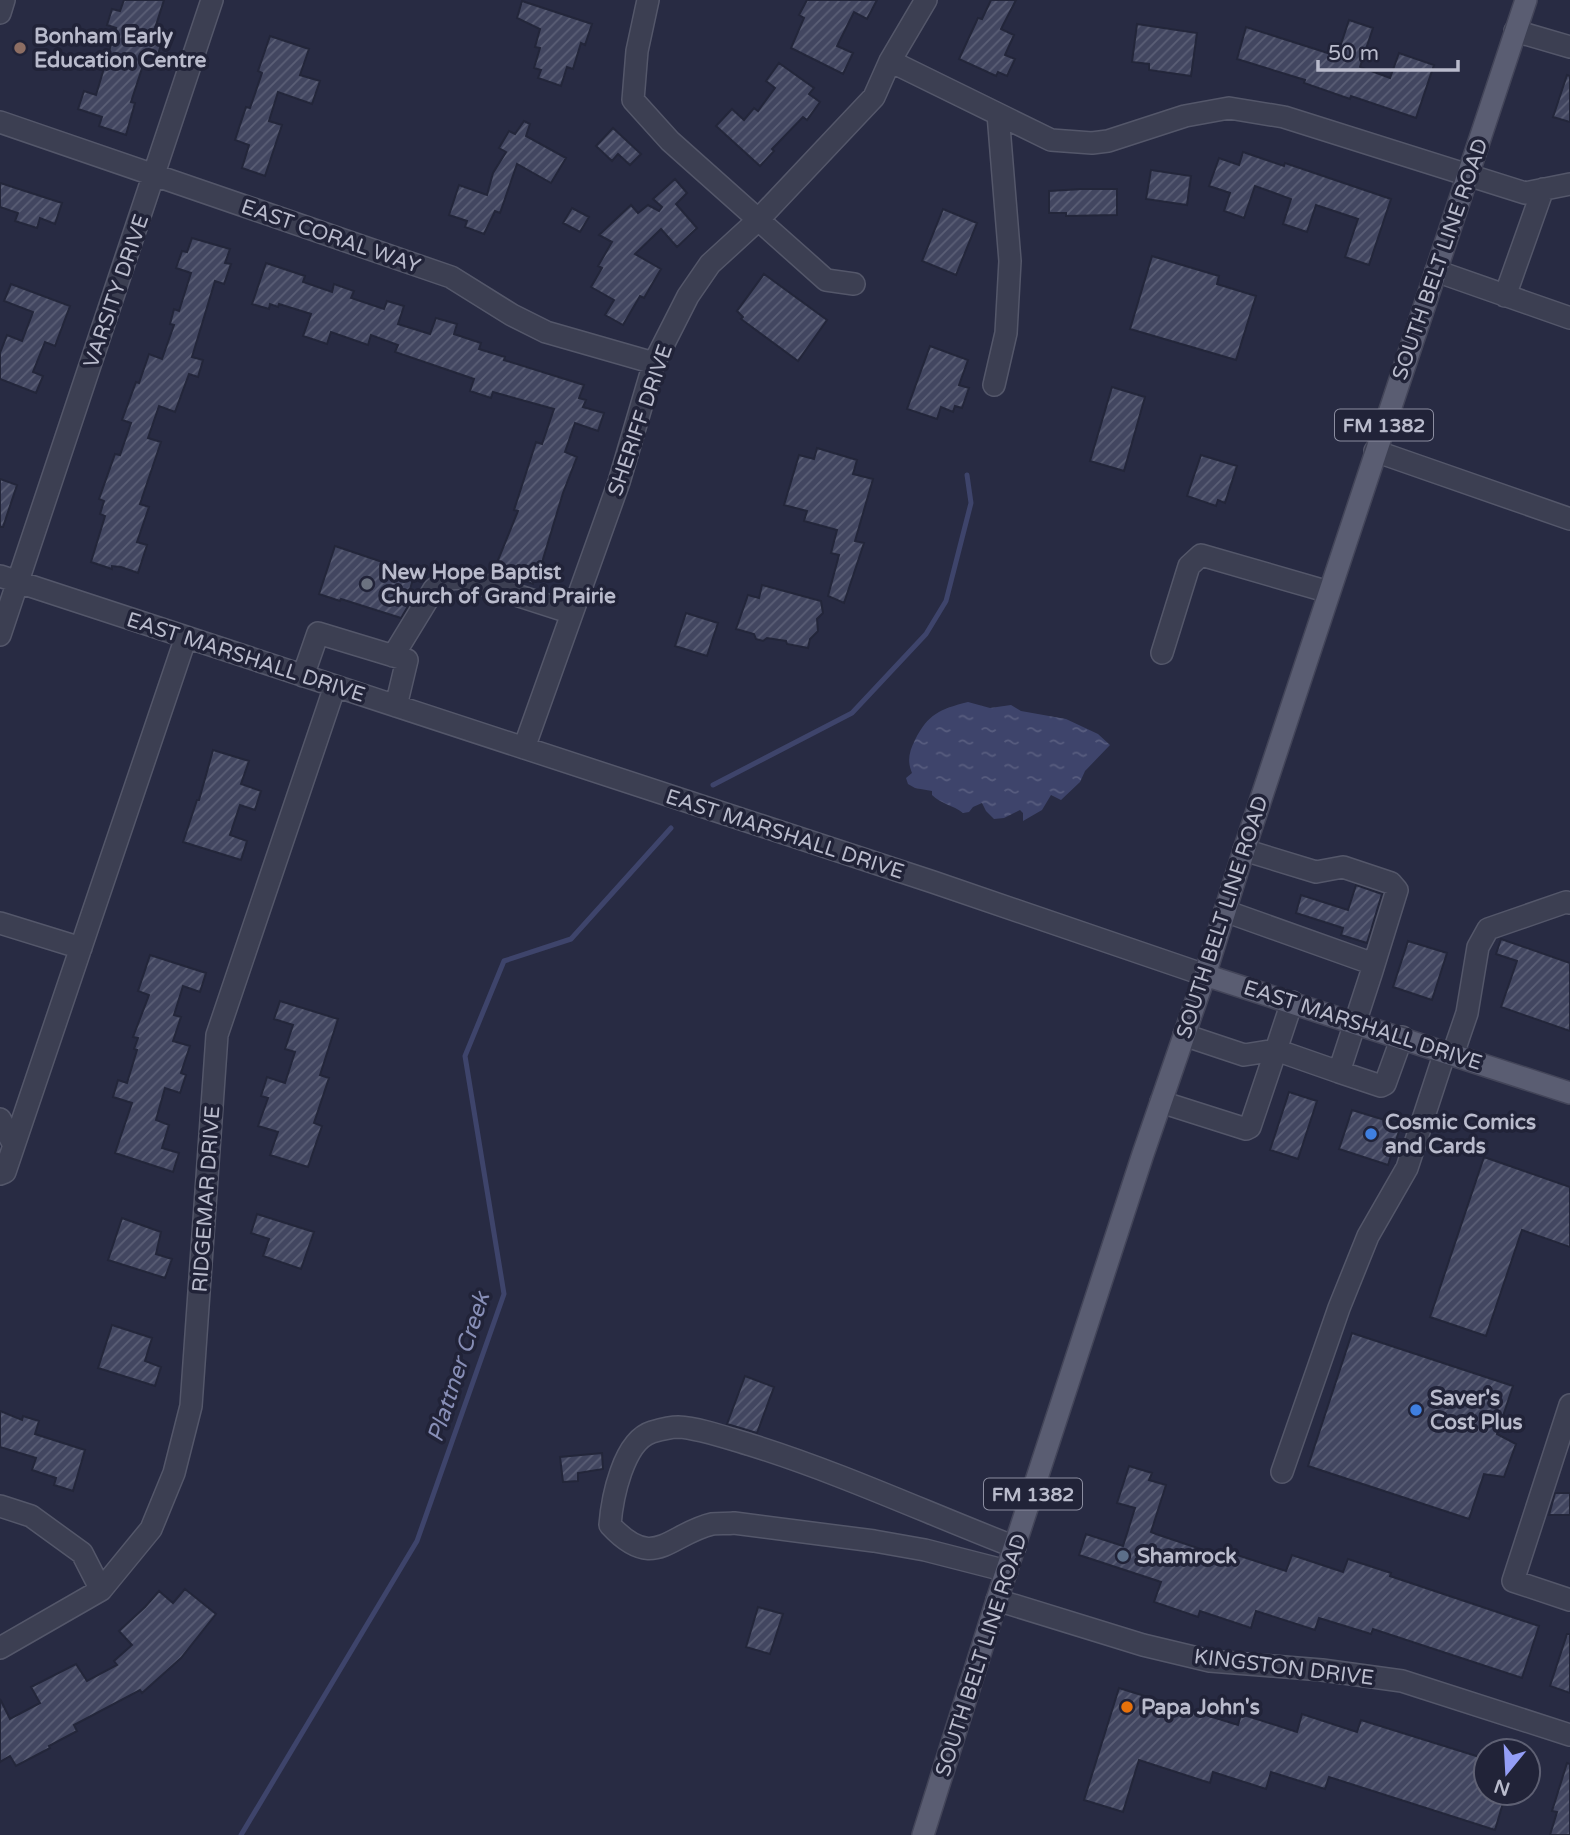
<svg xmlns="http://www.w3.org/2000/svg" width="1570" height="1835" viewBox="0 0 1570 1835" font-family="'Varela Round',sans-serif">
	<defs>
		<pattern id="water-ripples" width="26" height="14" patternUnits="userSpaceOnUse" patternTransform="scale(1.75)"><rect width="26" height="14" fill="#3e446b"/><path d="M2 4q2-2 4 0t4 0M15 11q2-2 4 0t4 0" fill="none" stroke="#585d7f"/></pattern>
		<pattern id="building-hatch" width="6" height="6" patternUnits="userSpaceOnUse" patternTransform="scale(1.75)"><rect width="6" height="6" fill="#424660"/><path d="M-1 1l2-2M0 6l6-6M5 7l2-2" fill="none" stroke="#5b5f76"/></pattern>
	</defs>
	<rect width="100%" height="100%" fill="#282b43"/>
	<path fill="url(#water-ripples)" d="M968,702L990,708L1011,705L1021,711L1066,719L1098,734L1110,745L1085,771L1080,782L1061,800L1051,795L1042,810L1023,821V813L1020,810L1004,818L994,819L986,811L982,803L973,807L969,812L963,813C953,805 941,804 932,795V791L915,788L908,784L906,778L912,773C907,761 909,752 915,740C928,714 940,709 968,702Z"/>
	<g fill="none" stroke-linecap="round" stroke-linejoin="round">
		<path stroke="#3e446b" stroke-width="5" d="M713,785L852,713L926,634L946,601L971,503L967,475
			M241,1835L417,1541L504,1294L465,1056L504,961L571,939L671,828"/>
	</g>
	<path fill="url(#building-hatch)" stroke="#23263a" stroke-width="2" d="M124,0H164L152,38L162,42L157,57L147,53L131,102L135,103L126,135L99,126L102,117L78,109L84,91L96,95L116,28L107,25L112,9L120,11Z
		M807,0H877L867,19L854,12L837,46L853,53L843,74L791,48L804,18L799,15Z
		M991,0H1016L1001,29L1014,35L1005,55L1015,59L1007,76L998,72L996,76L959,59L978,18L982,19Z
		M522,1L592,24L585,45L581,43L573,69L567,67L561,86L538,78L541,70L534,68L540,48L535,47L540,29L517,18Z
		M1349,20L1373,28L1360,67L1390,78L1399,53L1434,65L1416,118L1351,96L1350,99L1304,83L1305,80L1237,59L1246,27L1337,56Z
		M1137,24L1197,33L1191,76L1149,70V64L1132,62Z
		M270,36L309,49L300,75L320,81L312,104L278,92L269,121L282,125L265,176L242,168L249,145L235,140L246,107L250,108L262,73L258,71Z
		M779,63L814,88L809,94L820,102L807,120L803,117L772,149L774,151L760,166L716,126L732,109L744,120L754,108L758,111L775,88L766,81Z
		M1567,75L1570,76V122L1553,117Z
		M524,121L530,124L526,136L566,158L551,183L517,164L500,213L495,211L484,234L465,227L467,221L449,215L459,185L487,195L493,173L506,152L499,148L509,131L515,134Z
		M613,128L641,154L630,165L618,154L612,161L596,146Z
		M1243,152L1284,166L1285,163L1391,199L1369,265L1345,257L1358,219L1316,205L1307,232L1283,224L1291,199L1255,186L1244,218L1224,211L1230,193L1209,186L1219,158L1239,165Z
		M1151,170L1191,176L1187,205L1146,199Z
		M675,179L687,193L676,204L697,228L677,247L661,229L635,254L661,269L644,298L640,296L623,325L605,315L614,300L591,287L602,268L598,266L612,242L599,235L631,205L638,213L648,205L659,211L662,207L653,199Z
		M0,183L62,203L55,224L40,218L37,228L15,221L18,213L0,207Z
		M1082,189H1117V215L1066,216V213H1049V191Z
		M572,208L589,217L580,232L563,223Z
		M943,209L977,223L956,275L922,261Z
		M192,238L230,249L225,263L231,264L224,284L215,281L192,357L203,360L198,377L189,374L175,412L159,406L148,438L161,442L140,504L149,507L137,542L147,545L138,573L121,567L112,566V569L91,562L105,516L100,514L104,501L99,499L115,454L120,455L131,423L122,420L136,382L139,383L149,354L162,359L174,325L170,324L174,309L179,311L191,273L176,268L182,251L187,252Z
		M1152,256L1219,276L1217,284L1256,296L1236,360L1130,329Z
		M266,263L305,276L303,282L332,292L334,284L354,291L351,298L384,309L387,301L404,306L398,324L430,334L436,318L457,324L454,334L481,343L479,349L505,357L504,360L584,385L579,398L586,400L583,407L604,413L598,431L575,423L565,452L577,457L563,493L540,569L536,568L533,584L494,570L518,511L514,510L536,442L542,444L554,409L493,392L491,398L470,391L474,379L395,352L398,345L371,335L368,345L331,332L327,344L303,336L311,314L279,304L278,307L270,304L269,309L252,304Z
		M764,274L827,320L798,361L741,319L743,317L737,311Z
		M11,284L70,306L55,346L45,342L33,372L43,376L36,393L0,379V353L7,335L22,341L33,312L4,301Z
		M930,346L968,360L959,385L969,388L962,408L955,406L953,412L941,407L937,419L907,409Z
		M1112,387L1145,397L1124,471L1090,461Z
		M817,448L857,460L853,474L873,479L855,541L864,543L844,603L828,596L839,555L831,553L837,530L804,521L807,511L784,505L799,455L814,459Z
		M1201,455L1237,466L1225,503L1218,500L1216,506L1187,496Z
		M0,479L17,485L3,527H0Z
		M335,546L415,573L406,602L410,603L401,618L341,599L340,601L319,594Z
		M762,585L821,601L823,613L817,619L818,631L810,639L808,648L787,644L786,641L767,638L763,641L756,639L754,634L736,629L748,595L759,598Z
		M686,613L718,623L707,656L675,646Z
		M213,750L249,761L241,784L261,791L255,810L240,805L230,835L247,841L241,860L183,842L197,800H199Z
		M1356,885L1382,894L1367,943L1341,935L1343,928L1296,913L1301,895L1348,910Z
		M1501,939L1570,963V1031L1501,1007L1517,961L1496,954Z
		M1408,941L1447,953L1432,1000L1393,987Z
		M150,955L206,973L200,992L183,986L174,1015L181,1017L173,1041L190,1046L181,1073L186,1075L180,1093L165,1088L156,1120L169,1125L162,1148L179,1153L173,1172L115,1153L132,1103L113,1097L118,1080L127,1083L137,1050L134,1049L138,1038L133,1037L149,995L138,991Z
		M280,1001L338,1019L320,1075L329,1078L314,1123L322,1126L308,1167L270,1155L278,1132L258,1126L268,1098L261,1096L267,1077L285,1083L295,1052L285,1049L293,1025L274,1019Z
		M1289,1092L1317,1101L1298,1159L1270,1150Z
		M1352,1110L1401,1125L1388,1165L1339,1149Z
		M1484,1157L1570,1187V1247L1522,1230L1486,1336L1430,1317Z
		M257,1214L314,1232L301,1269L263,1256L269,1239L251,1233Z
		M122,1218L161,1232L156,1254L172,1259L165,1278L108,1260Z
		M112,1325L152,1338L145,1361L161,1367L155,1386L98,1368Z
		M1352,1333L1513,1386L1497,1434L1516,1444L1504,1477L1484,1474L1469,1519L1308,1466Z
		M745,1376L774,1387L757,1433L727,1424Z
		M0,1411L22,1420L23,1416L39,1421L35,1434L85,1450L73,1491L54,1485L56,1478L32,1470L36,1458L0,1447Z
		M602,1453L603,1469L578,1473V1481L563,1482L560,1457Z
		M1129,1466L1152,1473L1149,1480L1166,1485L1151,1532L1156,1534L1227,1558L1228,1552L1286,1571L1292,1555L1343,1572L1348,1559L1391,1573L1390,1576L1539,1626L1522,1678L1373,1629L1371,1634L1319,1618L1315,1630L1256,1611L1251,1628L1200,1611L1198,1617L1154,1602L1161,1582L1079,1555L1086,1534L1123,1546L1135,1508L1117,1503Z
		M1555,1493H1570V1515H1549Z
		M185,1589L216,1614L181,1658L142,1693L140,1690L74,1725L77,1731L49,1746L50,1748L16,1766L10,1756L0,1762V1699L10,1719L40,1703L31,1687L76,1664L87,1681L117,1665L114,1661L132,1645L119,1631L145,1607L159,1591L173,1603Z
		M758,1607L783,1614L770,1654L746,1647Z
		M1567,1634H1570V1693L1550,1686Z
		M1119,1688L1238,1725L1241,1714L1297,1732L1302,1714L1357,1732L1361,1720L1486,1759V1793H1506L1495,1830L1329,1777L1325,1789L1271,1772L1266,1789L1213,1772L1210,1783L1139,1760L1123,1812L1084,1800Z
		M1567,1763L1570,1764V1835H1550L1557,1812L1552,1811Z"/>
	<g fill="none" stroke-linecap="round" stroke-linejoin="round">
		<defs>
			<path id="minor" d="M648,0L637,51L633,100L670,141L826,280L854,284
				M0,13L4,0
				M1515,31L1570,47
				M890,61L1051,140L1092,143L1108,141L1185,116L1229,108L1284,117L1525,193L1570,184
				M0,122L451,277L512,315L546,332L654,363
				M1436,271L1570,318
				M1505,296L1543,189
				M994,385L1006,333L1010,261L998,114
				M1375,451L1570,519
				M0,576L933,882L1205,975
				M0,635L212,0
				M1162,653L1189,566L1201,555L1329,592
				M393,656L434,589L448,579L463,578L572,613
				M303,676L318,633L407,660L396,706
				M524,748L619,482L654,363L688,296L710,264L757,221L874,97L890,61L926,0
				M1244,850L1316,872L1343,867L1391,883L1397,890L1372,971
				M1225,911L1368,962L1372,971L1339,1072L1381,1086L1385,1084L1402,1037
				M0,923L81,948
				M1292,1002L1276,1050L1339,1072
				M1184,1035L1244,1055L1276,1050
				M1453,1054L1467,1013L1478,947L1488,929L1566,902L1570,903
				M1161,1102L1246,1129L1250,1127L1276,1050
				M0,1119L14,1145
				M0,1174L5,1172L186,637
				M1570,1405L1513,1581L1570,1600
				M1282,1472L1339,1308L1368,1236L1407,1168L1445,1052
				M0,1506L31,1516L82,1553L101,1590
				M1007,1571L925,1550L874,1541L734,1523C727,1524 719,1523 712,1524C669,1534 654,1573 610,1525C612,1499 623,1441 652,1432C659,1430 671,1427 678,1427C700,1428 730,1439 751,1445C841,1473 927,1513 1015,1547
				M997,1600L1143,1645L1210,1661L1322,1670L1402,1681L1570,1735
				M0,1648L101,1590L151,1529L174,1473L191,1406L217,1035L335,686"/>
			<path id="major" d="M1205,975L1570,1093
				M923,1835L997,1600L1143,1154L1205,975L1244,850L1526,0"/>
		</defs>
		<use href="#minor" stroke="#54576a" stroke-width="24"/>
		<use href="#major" stroke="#434559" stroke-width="24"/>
		<use href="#minor" stroke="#3c3f52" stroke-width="21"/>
		<use href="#major" stroke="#5a5d72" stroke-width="21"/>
	</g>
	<circle fill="#8d6e63" stroke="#212338" stroke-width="2.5" cx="20" cy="48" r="7"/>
	<circle fill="#6b7280" stroke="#212338" stroke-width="2.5" cx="367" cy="584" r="7"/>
	<g fill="#3f7fe0" stroke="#212338" stroke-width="2.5">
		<circle cx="1371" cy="1134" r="7"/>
		<circle cx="1416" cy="1410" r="7"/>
	</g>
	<circle fill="#5c6f8a" stroke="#212338" stroke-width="2.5" cx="1123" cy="1556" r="7"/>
	<circle fill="#e8710a" stroke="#212338" stroke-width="2.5" cx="1127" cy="1707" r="7"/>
	<g text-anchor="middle" stroke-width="7" stroke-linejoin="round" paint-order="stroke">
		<g fill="#212338" stroke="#8b8da0" stroke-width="2">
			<rect x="1335" y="409.5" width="98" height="31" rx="5"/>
			<rect x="984" y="1478.5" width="98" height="31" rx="5"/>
		</g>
		<g font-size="19" font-weight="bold" fill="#b9bbcc">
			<text x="1384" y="432">FM 1382</text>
			<text x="1033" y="1501">FM 1382</text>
		</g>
		<g font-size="21" font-weight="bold" fill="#b9bbcc" stroke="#212338" text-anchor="start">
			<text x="34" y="43">Bonham Early<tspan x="34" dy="24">Education Centre</tspan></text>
			<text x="381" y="579">New Hope Baptist<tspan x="381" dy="24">Church of Grand Prairie</tspan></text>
			<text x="1385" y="1129">Cosmic Comics<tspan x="1385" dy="24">and Cards</tspan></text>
			<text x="1430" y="1405">Saver's<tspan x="1430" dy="24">Cost Plus</tspan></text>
			<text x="1137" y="1563">Shamrock</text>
			<text x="1141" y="1714">Papa John's</text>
		</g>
		<g font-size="21" fill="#b9bbcc" stroke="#212338">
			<text transform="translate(331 236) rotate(19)" y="7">EAST CORAL WAY</text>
			<text transform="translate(1440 259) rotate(-71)" y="7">SOUTH BELT LINE ROAD</text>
			<text transform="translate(116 291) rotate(-71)" y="7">VARSITY DRIVE</text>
			<text transform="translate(640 420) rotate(-71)" y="7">SHERIFF DRIVE</text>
			<text transform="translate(246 657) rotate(18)" y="7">EAST MARSHALL DRIVE</text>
			<text transform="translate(785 834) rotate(18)" y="7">EAST MARSHALL DRIVE</text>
			<text transform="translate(1222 917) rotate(-72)" y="7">SOUTH BELT LINE ROAD</text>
			<text transform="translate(1363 1025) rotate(18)" y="7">EAST MARSHALL DRIVE</text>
			<text transform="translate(206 1199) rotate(-86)" y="7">RIDGEMAR DRIVE</text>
			<text transform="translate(981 1655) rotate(-72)" y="7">SOUTH BELT LINE ROAD</text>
			<text transform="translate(1284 1667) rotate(7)" y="7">KINGSTON DRIVE</text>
		</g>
		<g font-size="23" font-style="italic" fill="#888fb7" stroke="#212338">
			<text transform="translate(458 1367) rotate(-72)" y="8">Plattner Creek</text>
		</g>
	</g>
	<g transform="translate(1507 1772) rotate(198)"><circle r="33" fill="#212338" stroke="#5e6073" stroke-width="2"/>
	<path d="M0-5L12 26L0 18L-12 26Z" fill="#949ef6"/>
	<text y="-10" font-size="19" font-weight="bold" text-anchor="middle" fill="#b9bbcc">N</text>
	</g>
	<path d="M1318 60v10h140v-10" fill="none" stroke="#b9bbcc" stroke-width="3.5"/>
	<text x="1328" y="60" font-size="21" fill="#b9bbcc" stroke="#212338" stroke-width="5" paint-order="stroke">50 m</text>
</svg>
